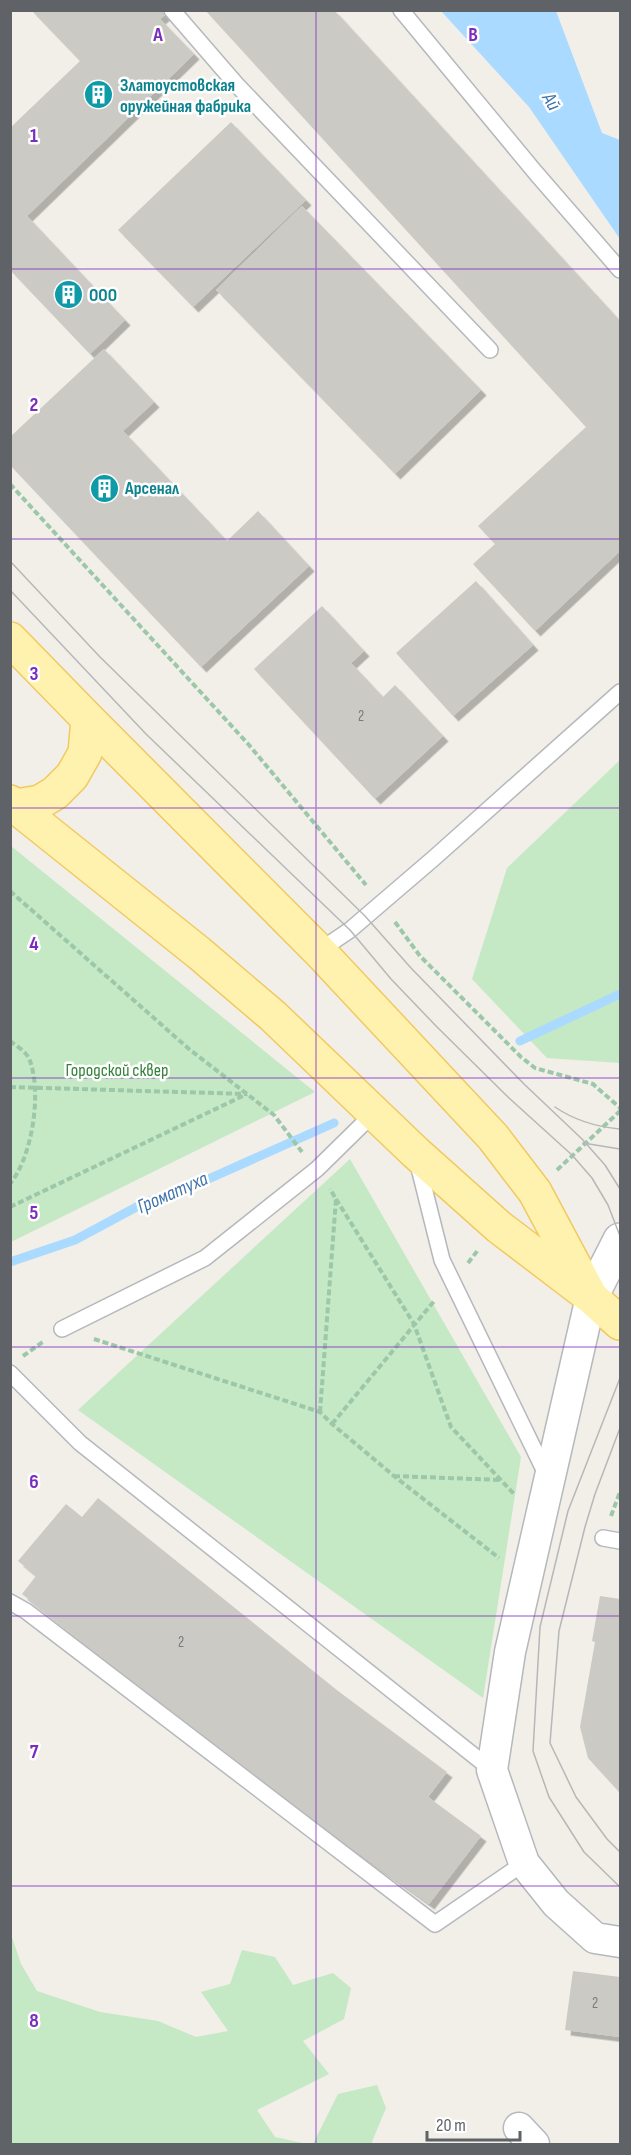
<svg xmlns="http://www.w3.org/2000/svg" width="631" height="2155" viewBox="0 0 631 2155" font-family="'Sofia Sans Condensed',sans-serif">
	<defs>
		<filter id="shadow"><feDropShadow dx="5.5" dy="5.5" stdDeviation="0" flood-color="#0004"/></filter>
	</defs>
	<rect width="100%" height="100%" fill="#f1efe8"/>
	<path fill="#c5e8c5" d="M620,760V1063L547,1058L472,979L507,868Z
		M11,846L315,1092L11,1242Z
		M350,1159L521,1457L483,1698L78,1410Z
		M10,1931L21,1964L37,1991L100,2012L158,2021L196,2037L228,2031L201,1992L230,1984L242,1950L275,1957L293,1985L333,1973L351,1988L344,2019L303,2041L329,2074L257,2110L275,2137L307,2144H11Z
		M377,2085L386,2108L371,2144H313L338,2094Z"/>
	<path fill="#aadaff" d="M441,11H556L602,133L620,140V239L529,107Z"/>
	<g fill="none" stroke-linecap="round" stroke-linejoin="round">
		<path stroke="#aadaff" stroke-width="9" d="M520,1041L620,994
			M10,1262L75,1240L142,1204L204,1181L334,1123"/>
	</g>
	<path fill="#cccac5" filter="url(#shadow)" d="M31,10H171L160,19L194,54L27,216L125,320L90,354L10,270V128L80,61Z
		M205,10H334L620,321V551L535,631L473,564L495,544L478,526L586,427Z
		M231,122L306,200L193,307L118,230Z
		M302,206L481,390L395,474L216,290Z
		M104,349L154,402L123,431L227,541L258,511L309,566L201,667L10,465V437Z
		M476,581L533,645L453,716L396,653Z
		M322,606L364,651L351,663L383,697L395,685L443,736L375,799L254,669Z
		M98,1498L338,1691L447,1772L428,1797L481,1836L429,1904L265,1786L22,1594L36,1576L18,1561L66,1504L82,1517Z
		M600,1596L620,1599V1793L588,1758L580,1727L595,1642L592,1641Z
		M573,1971L620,1977V2037L565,2030Z"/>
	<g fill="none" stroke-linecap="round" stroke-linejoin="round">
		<defs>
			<path id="service" d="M172,10L236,84L490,350
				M401,10L535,172L620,270
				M319,951L350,930L434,858L620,692
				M417,1160L442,1260L548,1478
				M62,1329L205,1258L317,1169L375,1112
				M10,1373L80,1443L492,1770
				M603,1538L620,1541
				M10,1602L26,1611L435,1924L524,1863"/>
			<path id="minor" d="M591,1297L510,1652L492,1770L524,1863L556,1903L595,1938L620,1942
				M519,2128L534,2144"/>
			<path id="secondary" d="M591,1297L620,1240"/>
			<path id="primary" d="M10,639L88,719L319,951L493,1137L535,1192L591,1297
				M10,802L199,953L273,1016L415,1152L499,1227L591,1297L620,1323
				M16,806L40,802L55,793L72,776L85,753L88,719"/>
		</defs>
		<use href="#service" stroke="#b5b8bc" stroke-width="18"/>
		<use href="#minor" stroke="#b5b8bc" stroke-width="33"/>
		<use href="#secondary" stroke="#b6babf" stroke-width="36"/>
		<use href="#primary" stroke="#f2c960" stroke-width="36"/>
		<path stroke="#9cc7a9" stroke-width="4" stroke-dasharray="6 3" stroke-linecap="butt" d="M10,484L249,745L366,885
			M10,891L189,1049L274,1115L302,1152
			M395,922L420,956L521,1057L535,1068L593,1084L620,1108
			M10,1041C17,1046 28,1053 30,1061C42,1094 32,1157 10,1184
			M10,1087L247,1094
			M557,1170L620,1111
			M336,1199L414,1324L451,1427L514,1494
			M10,1207L247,1094
			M468,1263L478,1250
			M94,1339L320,1412L332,1424L394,1476L499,1558
			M23,1356L44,1341
			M320,1412L336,1199L330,1189
			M332,1424L435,1300
			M394,1476L501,1480
			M611,1516L620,1492"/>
		<use href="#service" stroke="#fff" stroke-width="15"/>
		<use href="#minor" stroke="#fff" stroke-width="30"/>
		<use href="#secondary" stroke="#fff" stroke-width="33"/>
		<use href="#primary" stroke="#fff2af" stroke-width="33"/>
		<path stroke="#b6b7b8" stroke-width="1.5" d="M10,561L100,657L365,916L411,968L524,1084L582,1139L605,1165L620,1189
			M10,590L146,734L350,930L391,979L437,1027L509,1098L572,1155L592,1178L608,1205L620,1236
			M555,1107C574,1120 598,1127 620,1129
			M583,1143L620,1149
			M620,1378L568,1511L540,1627L533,1751L549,1797L584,1852L620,1887
			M620,1428L595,1494L585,1527L559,1631L550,1743L576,1797L607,1839L620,1852"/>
	</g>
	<path fill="none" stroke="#7b2cbf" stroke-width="1.5" stroke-opacity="0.55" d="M316,10V2144M10,269H620M10,539H620M10,808H620M10,1078H620M10,1347H620M10,1616H620M10,1886H620"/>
	<defs>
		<symbol id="building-disc" viewBox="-11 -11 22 22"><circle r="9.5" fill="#0f9aa8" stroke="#fff"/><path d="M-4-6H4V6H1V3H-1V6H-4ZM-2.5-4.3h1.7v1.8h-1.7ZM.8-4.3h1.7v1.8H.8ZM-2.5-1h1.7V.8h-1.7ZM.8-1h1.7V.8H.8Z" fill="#fff"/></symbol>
	</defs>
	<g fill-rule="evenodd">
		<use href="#building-disc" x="82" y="78" width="33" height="33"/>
		<use href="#building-disc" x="52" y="278" width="33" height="33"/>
		<use href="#building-disc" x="88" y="472" width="33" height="33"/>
	</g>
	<g text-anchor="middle" stroke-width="5" stroke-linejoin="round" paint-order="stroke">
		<g font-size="15" fill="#7a7d7f">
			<text x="361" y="721">2</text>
			<text x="181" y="1647">2</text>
			<text x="595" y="2008">2</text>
		</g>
		<g font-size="18" font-weight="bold" fill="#0d838f" stroke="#fff" text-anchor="start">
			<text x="120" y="91">Златоустовская<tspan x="120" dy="21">оружейная фабрика</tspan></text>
			<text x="89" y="301">ООО</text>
			<text x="125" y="494">Арсенал</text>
		</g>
		<g font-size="18" fill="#348238" stroke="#fff">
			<text x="117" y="1076">Городской сквер</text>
		</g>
		<g font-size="20" font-style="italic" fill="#4174aa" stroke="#fff">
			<text transform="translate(552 101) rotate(59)" y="7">Ай</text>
			<text transform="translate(172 1192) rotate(-24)" y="7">Громатуха</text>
		</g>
	</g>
	<g font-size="20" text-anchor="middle" font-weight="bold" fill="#7b2cbf" stroke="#fff" stroke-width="5" stroke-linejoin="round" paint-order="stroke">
		<text x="158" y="41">A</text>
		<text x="473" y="41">B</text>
		<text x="34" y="142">1</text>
		<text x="34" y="411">2</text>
		<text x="34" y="680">3</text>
		<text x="34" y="950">4</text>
		<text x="34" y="1219">5</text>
		<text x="34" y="1488">6</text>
		<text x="34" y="1758">7</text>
		<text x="34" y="2027">8</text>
	</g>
	<rect width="631" height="2155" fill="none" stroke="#5f6368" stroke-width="24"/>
	<path d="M427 2131v9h93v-9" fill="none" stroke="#5f6368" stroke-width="3"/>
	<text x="436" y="2131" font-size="18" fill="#5f6368" stroke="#ffffff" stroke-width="4.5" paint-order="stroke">20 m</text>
</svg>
